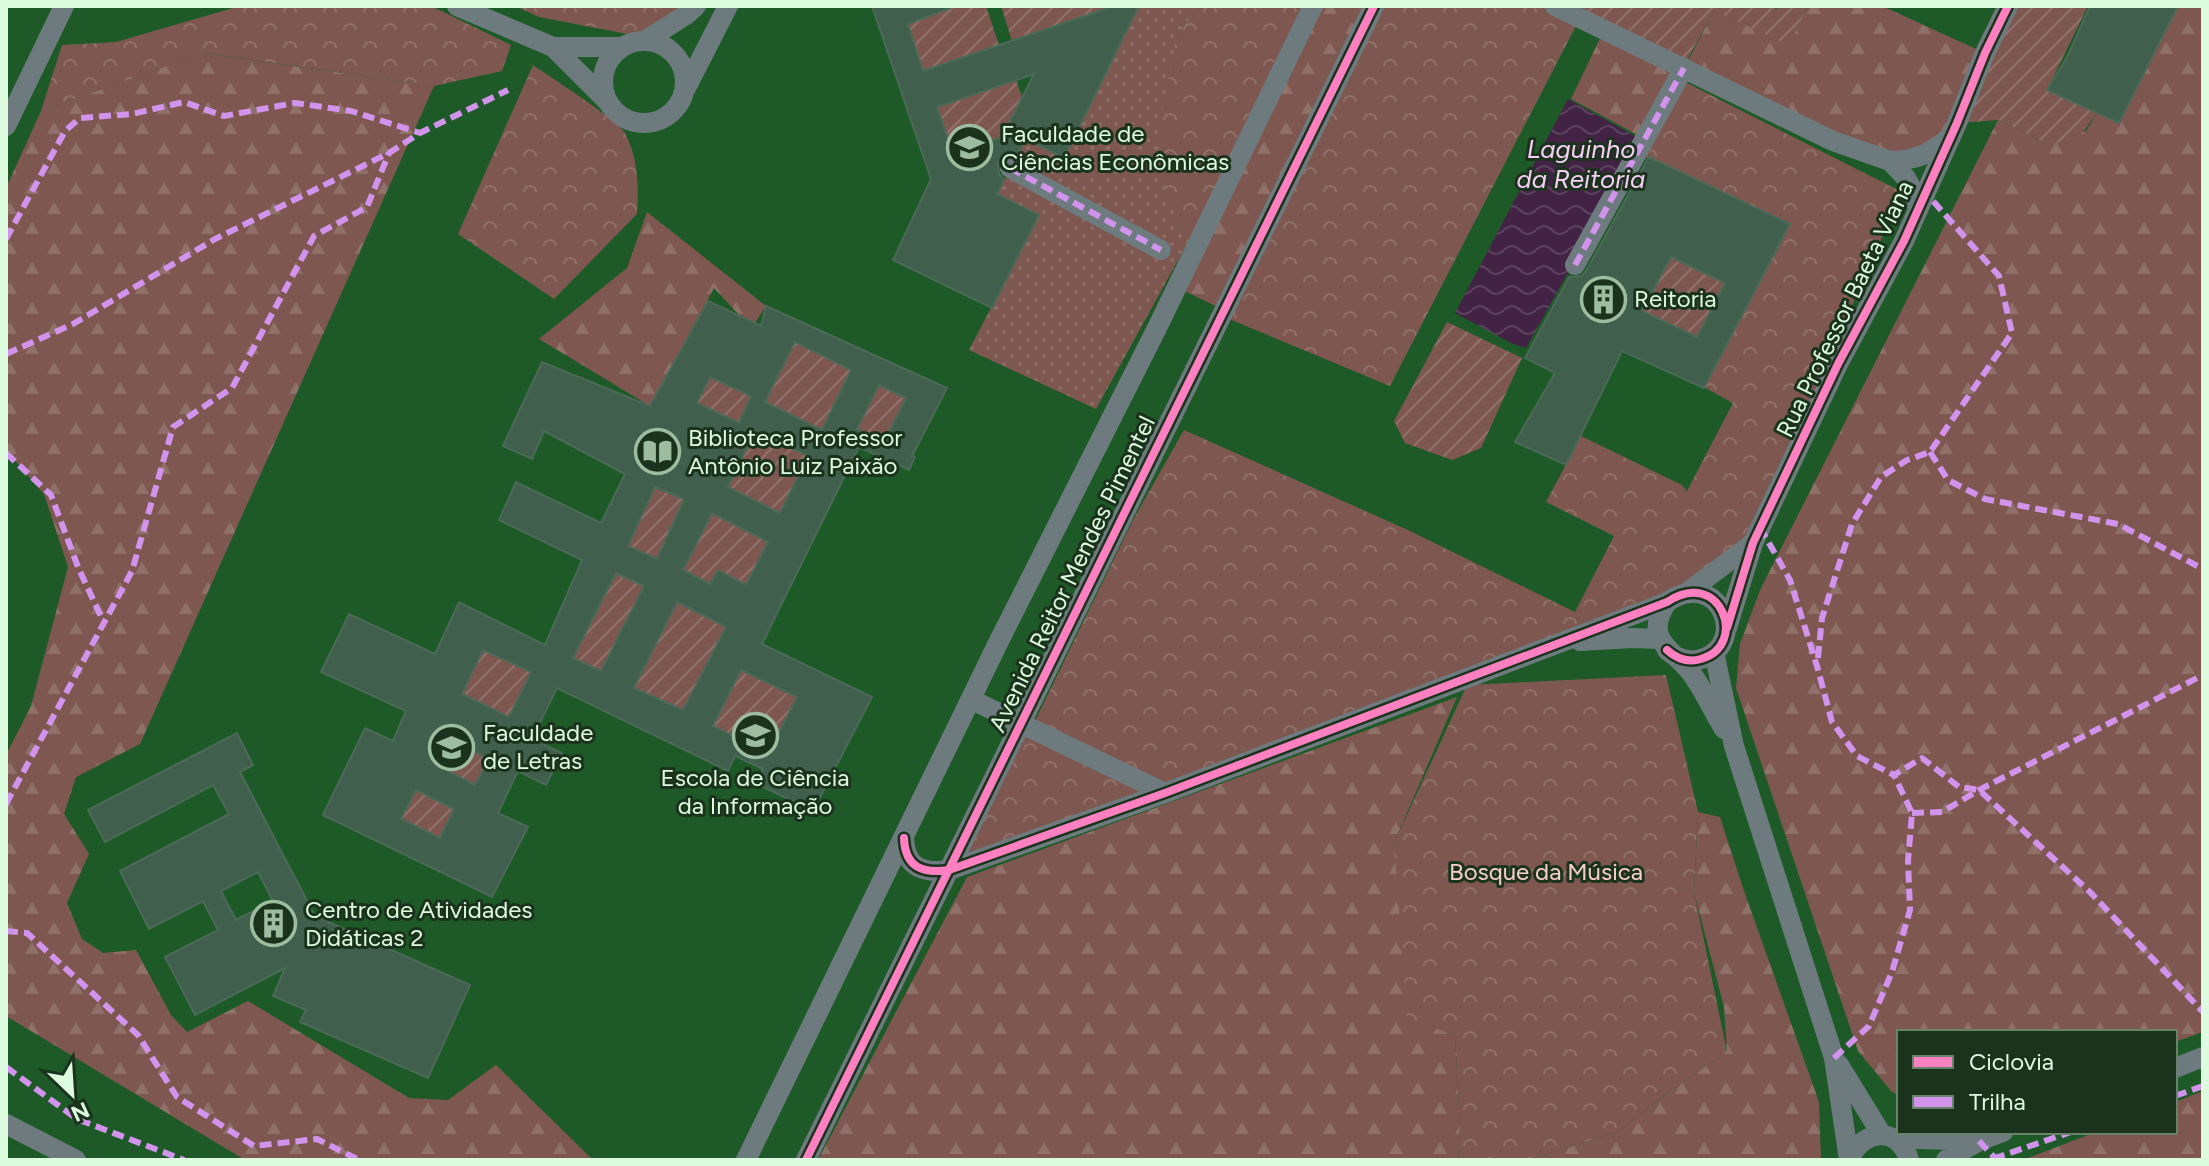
<svg xmlns="http://www.w3.org/2000/svg" width="2209" height="1166" viewBox="0 0 2209 1166" font-family="Figtree,sans-serif">
	<defs>
		<pattern id="grass-dots" width="8" height="8" patternUnits="userSpaceOnUse" patternTransform="scale(2)"><rect width="8" height="8" fill="#7e5850"/><path d="M2 2h.1M6 6h.1" fill="none" stroke="#907169" stroke-width="1.8" stroke-linecap="round"/></pattern>
		<pattern id="forest-firs" width="22" height="20" patternUnits="userSpaceOnUse" patternTransform="scale(2)"><rect width="22" height="20" fill="#7e5850"/><path d="M5 1l3.5 6h-7zM16 11l3.5 6h-7z" fill="#907169"/></pattern>
		<pattern id="park-crowns" width="20" height="18" patternUnits="userSpaceOnUse" patternTransform="scale(2)"><rect width="20" height="18" fill="#7e5850"/><path d="M2 6a3 3 0 1 1 6 0M12 15a3 3 0 1 1 6 0" fill="none" stroke="#907169"/></pattern>
		<pattern id="garden-furrows" width="10" height="10" patternUnits="userSpaceOnUse" patternTransform="scale(2)"><rect width="10" height="10" fill="#7e5850"/><path d="M-1 1l2-2M0 10L10 0M9 11l2-2" fill="none" stroke="#907169"/></pattern>
		<pattern id="water-waves" width="16" height="10" patternUnits="userSpaceOnUse" patternTransform="scale(2)"><rect width="16" height="10" fill="#422245"/><path d="M0 5q4-4 8 0t8 0" fill="none" stroke="#5d435f"/></pattern>
	</defs>
	<rect width="100%" height="100%" fill="#28462c"/>
	<path fill="#1e5a27" fill-rule="evenodd" d="M6,6H2203V1160H6ZM1899,1032H2175V1132H1899Z"/>
	<path fill="url(#grass-dots)" d="M1139,6H1199L1177,35L1179,220L1187,244L1096,409L969,350L1039,216L997,194L1026,139L1064,157Z"/>
	<path fill="url(#forest-firs)" d="M1313,6H1374L1224,310L1176,287Z
		M1808,6H1882L1985,53L1952,137L1890,161L1684,69L1645,139L1571,99L1603,32L1684,68L1714,11L1789,44Z
		M2178,6H2203V1032L2175,1042V1032H1899V1095L1892,1092L1858,1051L1736,688L1740,644L1760,590L1998,120L2043,142L2086,131L2097,113L2119,123Z
		M202,53L434,86L140,744L76,777L64,814L89,854L67,903L82,939L103,953L136,950L171,1015L187,1032L248,1001L409,1098L448,1100L496,1065L593,1160H245L6,1016V755L31,706L68,567L44,494L6,450V188L41,111Z
		M647,212L766,306L744,340L740,316L714,288L650,406L539,339L627,268Z
		M1457,697L1394,843L1455,1036L1460,1127L1458,1160H818L967,877Z
		M1698,812L1720,817L1743,888L1819,1102L1821,1160H1537L1538,1157L1619,1131L1667,1093L1727,1052L1724,1007L1694,892Z
		M2203,1091V1160H2023L2096,1132H2175V1102Z"/>
	<path fill="url(#park-crowns)" d="M240,6H431L511,45L502,71L434,86L203,53L41,111L62,45L116,42Z
		M515,6H688L643,37L539,17Z
		M1199,6H1313L1187,244L1164,184L1161,146L1162,112L1177,35Z
		M1374,6H1554L1580,18L1390,386L1222,316Z
		M533,65C549,76 619,121 625,133C638,158 639,187 637,214L554,299L458,234Z
		M1687,83L1902,192L1748,542L1685,585L1172,785L1099,756L1033,725L1133,520L1184,430L1410,531L1575,612L1614,536L1546,502L1581,436L1682,485L1687,491L1733,403L1704,387L1786,229L1641,155Z
		M1666,675L1698,812L1694,892L1727,1052L1667,1093L1619,1131L1538,1157L1537,1160H1458L1460,1127L1455,1036L1407,1017L1394,843L1467,685Z
		M1021,723L1165,793L949,870Z"/>
	<path fill="url(#garden-furrows)" d="M955,6H986L999,45L923,71L908,24Z
		M1001,6H1114L1012,41Z
		M1563,6H1771L1776,9L1783,6H1808L1789,45L1714,11L1683,67Z
		M2008,6H2088L2047,90L2097,113L2078,139L2054,144L2043,142L1998,120L1958,123Z
		M1016,80L1022,97L1002,137L953,154L937,107Z
		M1671,257L1725,283L1697,337L1642,311Z
		M1447,322L1522,358L1481,448L1452,460L1405,443L1394,421Z
		M795,342L851,370L822,430L765,402Z
		M710,377L751,396L739,423L697,403Z
		M879,385L906,398L884,442L857,429Z
		M755,431L808,456L780,513L728,487Z
		M655,487L684,499L657,559L628,546Z
		M712,513L768,542L746,585L718,570L710,584L683,570Z
		M616,573L644,586L601,671L573,658Z
		M677,602L726,627L683,710L634,688Z
		M483,650L531,672L509,717L462,694Z
		M741,670L797,697L768,754L713,726Z
		M457,742L489,759L475,785L421,758L452,750Z
		M416,790L463,814L449,819L444,830L452,835L448,842L389,813L393,806L405,811Z"/>
	<path fill="url(#water-waves)" d="M1568,99L1642,140L1526,348L1513,344L1455,313Z"/>
	<path fill="#405f4c" stroke="#4b6a57" stroke-width="2" fill-rule="evenodd" d="M872,6H951V8L908,24L923,71L1114,6H1139L1064,158L1026,139L1016,157H1004L998,163L999,174L1004,180L997,194L1039,215L992,308L893,260L931,179ZM1034,74L1002,137L953,154L937,107Z
		M2090,6H2178L2119,123L2047,90L2068,55Z
		M1649,157L1790,224L1704,388L1622,351L1566,465L1515,442L1555,373L1525,358L1569,277L1581,276L1586,271ZM1671,257L1725,283L1697,337L1642,311Z
		M708,301L761,326L766,306L947,388L912,456L915,457L909,470L859,447L762,644L872,697L813,811L755,783L763,769L735,756L728,771L557,688L532,739L562,753L546,785L518,771L498,813L528,827L492,897L323,815L365,728L393,741L406,711L321,672L349,614L435,654L459,602L545,645L582,560L499,520L516,482L601,523L625,474L544,431L532,459L503,446L542,362L650,406ZM795,342L851,370L822,430L765,402ZM710,377L751,396L739,423L697,403ZM879,385L906,398L884,442L857,429ZM755,431L808,456L780,513L728,487ZM655,487L684,499L657,559L628,546ZM712,513L768,542L746,585L718,570L710,584L683,570ZM616,573L644,586L601,671L573,658ZM677,602L726,627L683,710L634,688ZM483,650L531,672L509,717L462,694ZM741,670L797,697L768,754L713,726ZM457,742L489,759L475,785L444,769ZM416,790L454,809L440,838L401,819Z
		M237,733L253,765L240,772L315,916L470,985L428,1078L300,1022L306,1010L273,996L285,968L195,1015L165,957L218,930L203,901L149,929L120,871L229,814L213,785L105,842L88,810ZM258,872L273,901L236,920L221,891Z"/>
	<g fill="none" stroke-linecap="round" stroke-linejoin="round">
		<path stroke="#6e7b7e" stroke-width="20" d="M457,6L553,47L607,101
			M1555,6L1833,141L1890,161L1906,178L1911,187L1918,209
			M646,40L686,15L696,6
			M603 82a41 41 0 1 1 82 0a41 41 0 1 1-82 0Z
			M553,47H622
			M685,90L728,6
			M6,126L64,6
			M1890,161C1920,160 1927,154 1951,137
			M1010,168L1161,250
			M1575,265L1684,68
			M1689,591L1753,543
			M1667,602C1642,640 1672,648 1692,674C1704,691 1713,711 1724,729
			M1727,628L1753,543L1838,364L1904,241L1957,123L1985,53L2008,6
			M1580,641L1632,638L1659,639
			M1714,652L1734,746L1834,1058L1849,1160
			M972,700L1165,793
			M904,838C905,867 922,874 949,870L1165,793L1667,602C1720,566 1750,645 1701,659C1688,663 1677,659 1667,650
			M1839,1065L1882,1135
			M2175,1068L2203,1057
			M6,1124L76,1160
			M1893,1138L1979,1141
			M746,1160L999,641L1157,328L1313,6
			M806,1160L1374,6
			M1849,1160C1862,1129 1899,1125 1909,1160
			M1946,1160L1979,1141L2003,1132"/>
		<path stroke="#d193ec" stroke-width="6" stroke-dasharray="12 6" stroke-linecap="butt" d="M1010,168L1161,250
			M6,239L65,131L80,118L132,114L184,102L224,116L295,103L351,111L420,133
			M1575,265L1684,68
			M6,354L73,324L215,239L389,153L420,133L508,90
			M1930,452L1948,480L1985,499L2118,524L2203,569
			M6,453L51,495L78,567L103,621
			M1760,527L1790,580L1817,666L1832,722L1857,756L1894,775L1922,758L1959,787L1979,790L2090,892L2203,1012
			M1818,658L1822,618L1852,524L1881,477L1907,460L1930,452L2012,333L1999,276L1925,192
			M6,804L132,571L173,427L232,388L314,236L367,207L389,153
			M1912,813L1942,812L1979,790L2203,675
			M6,931L27,933L138,1035L177,1097L254,1146L317,1139L359,1160
			M1834,1058L1869,1026L1892,972L1910,910L1908,861L1912,813L1894,775
			M6,1067L77,1119L184,1160
			M2175,1096L2203,1086
			M1979,1141L1995,1158
			M1995,1160V1158L2071,1132"/>
		<defs>
			<path id="cycleway" d="M1727,628L1753,543L1838,364L1904,241L1957,123L1985,53L2008,6
				M904,838C905,867 922,874 949,870L1165,793L1667,602C1720,566 1750,645 1701,659C1688,663 1677,659 1667,650
				M806,1160L1374,6"/>
		</defs>
		<use href="#cycleway" stroke="#1b331d" stroke-width="13"/>
		<use href="#cycleway" stroke="#ff80c0" stroke-width="8"/>
	</g>
	<defs>
		<symbol id="university-ring" viewBox="-11 -11 22 22"><circle r="9.5" fill="#1b331d" stroke="#9ebca0" stroke-width="1.5"/><path d="M0-5L7-2L0 1L-7-2ZM-4 1L0 2.5L4 1V4Q0 6-4 4Z" fill="#9ebca0"/></symbol>
		<symbol id="building-ring" viewBox="-11 -11 22 22"><circle r="9.5" fill="#1b331d" stroke="#9ebca0" stroke-width="1.5"/><path d="M-4-6H4V6H1V3H-1V6H-4ZM-2.5-4.3h1.7v1.8h-1.7ZM.8-4.3h1.7v1.8H.8ZM-2.5-1h1.7V.8h-1.7ZM.8-1h1.7V.8H.8Z" fill="#9ebca0"/></symbol>
		<symbol id="library-ring" viewBox="-11 -11 22 22"><circle r="9.5" fill="#1b331d" stroke="#9ebca0" stroke-width="1.5"/><path d="M-6-4Q-3-5.5-.7-3.5V5Q-3 3-6 4ZM6-4Q3-5.5 .7-3.5V5Q3 3 6 4Z" fill="#9ebca0"/></symbol>
	</defs>
	<g fill-rule="evenodd">
		<use href="#university-ring" x="944" y="122" width="51" height="51"/>
		<use href="#building-ring" x="1578" y="274" width="51" height="51"/>
		<use href="#library-ring" x="632" y="426" width="51" height="51"/>
		<use href="#university-ring" x="730" y="710" width="51" height="51"/>
		<use href="#university-ring" x="426" y="722" width="51" height="51"/>
		<use href="#building-ring" x="248" y="898" width="51" height="51"/>
	</g>
	<g text-anchor="middle" stroke-width="6" stroke-linejoin="round" paint-order="stroke">
		<g font-size="24" fill="#ddfbde" stroke="#1b331d" text-anchor="start">
			<text x="1001" y="142">Faculdade de<tspan x="1001" dy="28">Ciências Econômicas</tspan></text>
			<text x="1634" y="307">Reitoria</text>
			<text x="688" y="446">Biblioteca Professor<tspan x="688" dy="28">Antônio Luiz Paixão</tspan></text>
			<text x="483" y="741">Faculdade<tspan x="483" dy="28">de Letras</tspan></text>
			<text x="755" y="786" text-anchor="middle">Escola de Ciência<tspan x="755" dy="28">da Informação</tspan></text>
			<text x="305" y="918">Centro de Atividades<tspan x="305" dy="28">Didáticas 2</tspan></text>
		</g>
		<g font-size="24" fill="#ddfbde" stroke="#1b331d">
			<text transform="translate(1845 309) rotate(-64)" y="8">Rua Professor Baeta Viana</text>
			<text transform="translate(1072 574) rotate(-64)" y="8">Avenida Reitor Mendes Pimentel</text>
		</g>
		<g font-size="24" fill="#f7cfca" stroke="#1b331d">
			<text x="1546" y="880">Bosque da Música</text>
		</g>
		<g font-size="26" font-style="italic" fill="#f7cff7" stroke="#1b331d">
			<text x="1581" y="158">Laguinho<tspan x="1581" dy="30">da Reitoria</tspan></text>
		</g>
	</g>
	<rect width="2209" height="1166" fill="none" stroke="#ddfbde" stroke-width="16"/>
	<rect x="1897" y="1030" width="280" height="104" fill="#1b331d" stroke="#69836a" stroke-width="2"/>
	<rect x="1913" y="1056" width="40" height="12" fill="#ff80c0" stroke="#69836a" stroke-width="2"/>
	<text x="1969" y="1070" font-size="24" fill="#ddfbde">Ciclovia</text>
	<rect x="1913" y="1096" width="40" height="12" fill="#d193ec" stroke="#69836a" stroke-width="2"/>
	<text x="1969" y="1110" font-size="24" fill="#ddfbde">Trilha</text>
	<g transform="translate(72 1094) rotate(155)" stroke="#1b331d" stroke-width="6" paint-order="stroke">
	<path d="M0-6L14 30L0 20L-14 30Z" fill="#ddfbde"/>
	<text y="-12" font-size="22" font-weight="bold" text-anchor="middle" fill="#ddfbde">N</text>
	</g>
</svg>
